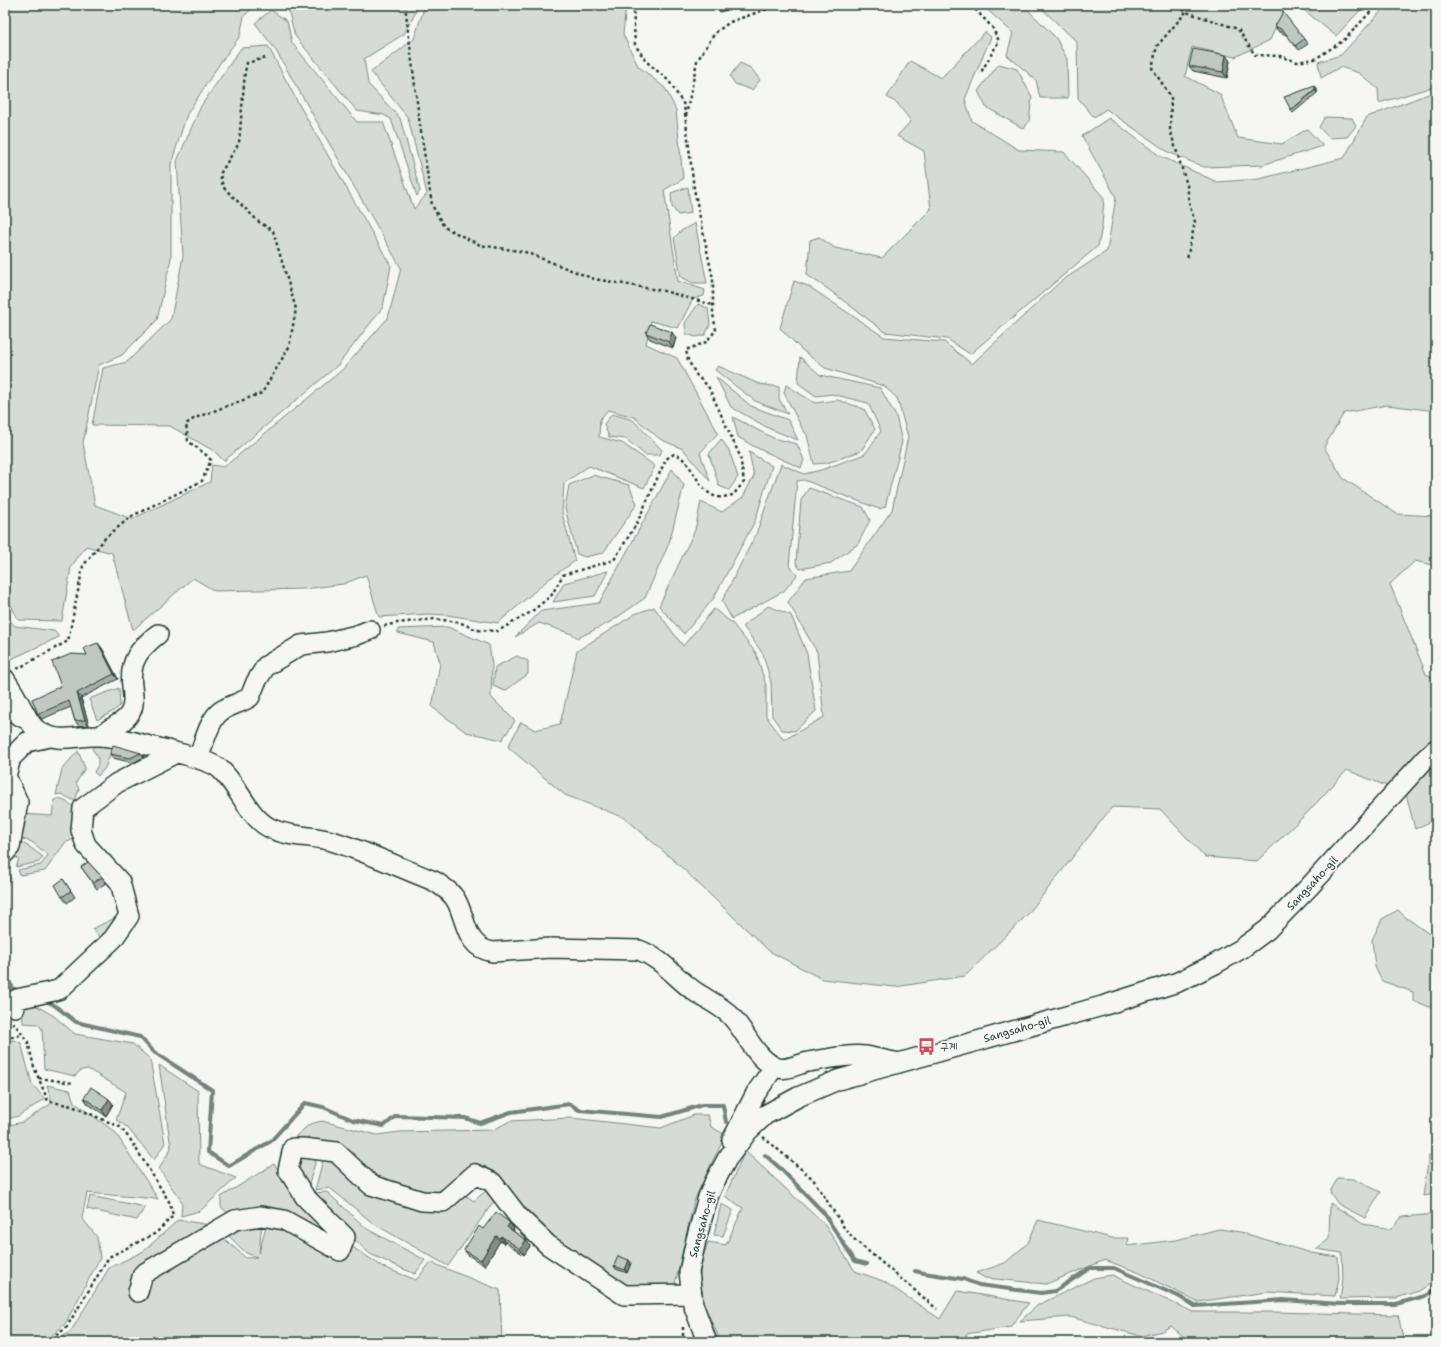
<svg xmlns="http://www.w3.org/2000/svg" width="1441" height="1347" viewBox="0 0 1441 1347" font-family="'Shantell Sans','Poor Story',sans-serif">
	<rect width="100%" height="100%" fill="#f6f6f2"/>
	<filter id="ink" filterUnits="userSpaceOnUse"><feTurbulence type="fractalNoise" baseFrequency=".025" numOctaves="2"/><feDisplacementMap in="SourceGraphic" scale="8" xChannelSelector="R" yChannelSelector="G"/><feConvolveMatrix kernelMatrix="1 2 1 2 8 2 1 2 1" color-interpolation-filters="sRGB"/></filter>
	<g filter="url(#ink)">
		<path fill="#d6dbd6" stroke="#7a8c85" d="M5,5H256L244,16L240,36L220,63L187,114L171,164V258L157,320L122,355L99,365L83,443L95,505L132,519L210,482L212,465L224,467L342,370L388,318L401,268L275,49L255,23L271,10L287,21L292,43L357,122H383L414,209L427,194L408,118L371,72L414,39L425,5H626L623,34L638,66L665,88L676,110L683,179L664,190L678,281L705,290L704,296L693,299L678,328L651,321L646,344L677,358L718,433L700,453L710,481L683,449L660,439L634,417L608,410L600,419L599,437L622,443L655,466L644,488L589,466L564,483L562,513L575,561L549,579L498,623L447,615L428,614L379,617L366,575L343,584L304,589L215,591L193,578L133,630L112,553L86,546L71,567L62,621L18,620L5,592Z
			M287,5H416V12L404,34L364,59L368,84L400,118L420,191L417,196L391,119L384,115L357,111L295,36Z
			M982,5L1024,6L1056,38L1067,59L1068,98H1040L1036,80L1007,55L1013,33Z
			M1038,5H1286L1270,40L1235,57L1192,47L1185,76L1220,94L1238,138L1282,144L1307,129L1323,146L1262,165L1204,167L1168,152L1106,109L1094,117L1078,98L1077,42Z
			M1298,5H1365L1336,36Z
			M1391,5H1427L1436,16V86L1379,103L1378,89L1359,73L1340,67L1321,78L1318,62L1341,55L1383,9Z
			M985,32L991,37L965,99L972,121L1019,150L1064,152L1104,198L1102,227L1098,246L970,354L947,339L885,332L828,289L807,275L810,240L819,237L835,248L882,258L931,209L924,151L897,136L911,121L897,103L887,97L910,61L941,78Z
			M268,46L297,101L391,266L383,307L338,365L224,461L214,451L170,426L92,425L103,368L127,362L171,319L183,256L177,161L201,106L241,48Z
			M740,63L751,68L760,80L752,90L735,84L730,76Z
			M999,64L1017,69L1032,97L1029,121L1024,129L986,107L978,91Z
			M1431,93H1436V411L1387,405L1344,413L1324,447L1343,478L1397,514L1436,516V566L1415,561L1390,584L1426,674L1436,679V819L1415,829L1406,794L1347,770L1306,814L1257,861L1205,857L1160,809L1112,807L1028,914L965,976L895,987L822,979L769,951L679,865L625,818L565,795L508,747L521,722L535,730L560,724L577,651L635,614L654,607L683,646L714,609L732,623L756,653L766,685V716L784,740L824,717L817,652L788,602L806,578L849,571L892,510L908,437L897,398L884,386L825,368L802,350L780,328L794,281L808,286L884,337L944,342L972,364L1060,282L1107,251L1116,197L1082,136L1109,118L1160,156L1217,182L1259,179L1344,158L1367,117Z
			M1325,117L1352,118L1356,126L1347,137L1329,138L1319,127Z
			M688,187L691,213L678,215L672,207L671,193Z
			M695,223L707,283H693L681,277L674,238L681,231Z
			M698,304L708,308L710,325L705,335L696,337L686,334L685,323Z
			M800,357L820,375L880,388L896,416L902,442L885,507L879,509L804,480L797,481L789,566L797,575L784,591L732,619L722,601L756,534L781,464L804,474L821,470L865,454L881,431L868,403L832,394L816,396L798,383Z
			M718,366L759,384L779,387V399L788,414L755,401L715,370Z
			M716,377L751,406L788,420L798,440L770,429L731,407Z
			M786,385L815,403L838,400L864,409L875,429L861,451L827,463L814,464L807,435L802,428L784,393Z
			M612,414L633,420L662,450L660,455H645L626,439L609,437L604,424Z
			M733,417L773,438L797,444L804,460L801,468L755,447L738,437Z
			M721,439L729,450L738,477L729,490L719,486L709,454Z
			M749,452L772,466L755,521L713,599L684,634L659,606L695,530L701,502L722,512L743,497L754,476Z
			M672,469L684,485L669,543L645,598L612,621L578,638L572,634L539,623L515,637L541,611L599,603Z
			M593,475L629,485L637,504L603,553L585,557L577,554L565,508L569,485Z
			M809,488L863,507L870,520L858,544L831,563L800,569L796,563L801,500Z
			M608,571L595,596L553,602L564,583Z
			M768,606L791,615L807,654L816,711L795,731L782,730L772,716L771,682L763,654L743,626Z
			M5,615L15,626L54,631L59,637L7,661L5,659Z
			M448,627L489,645L492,665L491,697L515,721L502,740L466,732L432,707L440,663L434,642L398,633V629Z
			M517,656L528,661V674L505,691L493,686L495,667Z
			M119,688L120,706L112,712L97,720L89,699Z
			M99,741L114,745L105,768L98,776L94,772L98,765V757L92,749Z
			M78,751L85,768L76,783L79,789L75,801L61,794L56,795L62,769Z
			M60,798L76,808L78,837L65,843L45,871L20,875L18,870L41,865L48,855L32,842L17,837L22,814L52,816L54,800Z
			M19,841L31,848L43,857L39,862L16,867L19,859L11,856Z
			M5,875L11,878L7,886L8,917L5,918Z
			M1398,910L1404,916L1436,939V1010L1413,1000V992L1382,981L1375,967L1372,940L1382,919Z
			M117,917L118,921L103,941L92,929Z
			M28,1001L54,1016L75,1034L133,1044L150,1059L165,1143L154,1160L127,1127L116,1120L126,1092L88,1069L81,1070L75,1076L44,1069L42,1029L38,1024L23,1023L22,1005Z
			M14,1040L21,1043L32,1084L45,1099L18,1116L5,1120V1041Z
			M159,1065L198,1091L199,1164L236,1178L200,1211L181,1216L182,1202L159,1169L171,1148Z
			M47,1085L70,1090L74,1102L115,1132L158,1199L87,1193L82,1218L97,1237L100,1258L65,1324L44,1342H5V1126L23,1122L52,1103Z
			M694,1115H708L711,1127L726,1135L714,1158L694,1201L675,1284L665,1289L624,1290L522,1215L502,1179L485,1166L471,1168L432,1196L411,1192L290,1141L310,1124L322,1121L377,1135L400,1132L493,1130L510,1121L571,1118L661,1128Z
			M1436,1150V1194L1423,1196L1429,1156Z
			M745,1151L824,1224L855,1271L883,1281L940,1319L957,1291L1029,1303L1010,1327L966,1334L968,1342H721L697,1290L703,1257L708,1242L726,1245L743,1208L725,1196Z
			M317,1156L308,1187L293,1171L297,1157Z
			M324,1156L439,1209L465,1195L474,1201L489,1188L494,1201L448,1266L374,1224L330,1188L315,1190Z
			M274,1164L328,1231L383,1267L416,1280L431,1262L444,1268L500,1290L502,1342H55L71,1331L109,1268L144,1251L178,1220L211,1225L220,1235L246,1258L257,1257L246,1253L228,1235L229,1229L262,1221L259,1253L270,1211L231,1216L221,1207V1197Z
			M1338,1178L1353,1179L1381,1192L1365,1218L1338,1204L1330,1192Z
			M327,1192L367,1229L425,1260L415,1274L370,1254L354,1239L312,1193Z
			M90,1196L145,1207L137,1220L87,1209Z
			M1330,1203L1363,1224L1392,1229L1402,1217L1436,1214V1280L1419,1291L1396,1298L1340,1299L1343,1279L1342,1253L1316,1249L1329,1239Z
			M721,1204L733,1210L723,1236L714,1235Z
			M1038,1220L1112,1238H1129L1127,1246L1176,1240L1219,1229L1240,1232L1311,1253L1338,1257L1339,1278L1335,1296L1267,1292L1197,1302L1140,1273L1105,1260L1046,1284L985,1278L976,1273L1005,1263L1028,1243Z
			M1112,1275L1193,1312H1274L1398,1315L1404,1342H1190L1171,1326L1162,1331L1141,1336L1070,1317L1020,1321L1038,1305L1094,1278Z"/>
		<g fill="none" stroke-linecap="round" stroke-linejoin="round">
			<path stroke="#72847d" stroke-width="4" d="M5,975L13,988L17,990
				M48,1002L54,1005L76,1022L140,1037L154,1052L212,1090L208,1152L229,1166L271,1141L305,1103L323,1107L353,1120L384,1126L396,1116L465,1118L480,1123L511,1112L570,1104L579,1110L662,1117L702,1105H723L726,1122
				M765,1155L781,1169L823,1212L855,1261L867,1264
				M915,1271L924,1273L963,1279L979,1285L1041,1293L1055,1291L1090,1268H1114L1178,1296L1195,1306L1283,1300L1340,1304H1396L1425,1296L1436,1288"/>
			<defs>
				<path id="minor" d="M5,679C11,688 17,698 22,708C27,716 29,724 37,730C58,745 75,735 98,736C114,736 130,741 146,745C160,748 211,760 220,769C239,786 248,817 270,828C290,838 314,835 335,842C369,853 401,868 434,881C443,887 452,892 457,902C467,922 466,948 493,952L550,948L639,950C663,959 676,979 697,993C708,1000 721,1006 730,1015C746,1031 753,1055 773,1066C784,1073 797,1064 808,1062C827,1059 847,1054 866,1056C877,1058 888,1061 899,1063
					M5,711L9,710L28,720
					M101,736C110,726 123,725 130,713C135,705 133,696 132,686C129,661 139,649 158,634
					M198,759C203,746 209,719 221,711C230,705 241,703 250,697L256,682L266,666L301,645L327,642L357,635L370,630
					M5,853L10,847L18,802L6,776L11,758L27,742L50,737
					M15,1007L17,999L54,991L60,989L113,939L129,916L120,882L86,845L81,830L83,808L117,783L176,753
					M732,1140L756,1093L774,1067
					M138,1292L143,1274L235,1220L261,1216L284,1220L340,1251L345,1237L305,1197L288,1170L293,1148H303L336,1152L371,1185L422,1201L443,1202L475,1174L492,1182L518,1216L548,1245L624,1295L692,1294
					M707,1342L693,1304L689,1272L696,1240L708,1197L714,1183L727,1159L748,1131L765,1115L798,1097L838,1080L1102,1006L1178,982L1215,964L1241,949L1267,930L1309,887L1427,757L1436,749"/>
			</defs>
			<use href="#minor" stroke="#1f3d34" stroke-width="22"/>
			<path stroke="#1f3d34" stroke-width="2.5" stroke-dasharray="3 3" stroke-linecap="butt" d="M405,5L419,118L432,205L444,227L480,245L525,252L594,279L664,291L713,305
				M971,5L992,27L999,41L980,74
				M1178,5L1186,12L1238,29L1255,55L1280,56L1297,62L1315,59L1344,40L1377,5
				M1434,5L1436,8
				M1186,12L1157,46L1152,68L1171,97L1170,130L1187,185L1190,207L1195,222L1187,259
				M686,116L697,61L715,33L730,22L778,5
				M384,626L397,623L435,619L459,622L477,630L498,631L531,612L551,596L563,575L614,560L637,523L666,459L674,454C693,459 696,491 717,497C721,498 728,496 733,495L744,482L740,456L708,386L697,376L688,360L686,350L706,342L716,330L713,314V279L694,189L684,105L669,81L647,62L635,45L633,5
				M17,669L68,641L83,566L106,537L132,516L202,481L211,460L205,454L188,441L186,424L195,418L262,393L289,347L296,309L273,231L259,222L223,187L220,174L239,143L245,72L247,63L265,58
				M13,1022L28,1042L34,1067L48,1101L72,1106L120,1127L130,1139L170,1203L173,1216L156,1233L109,1257L66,1328L47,1342
				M5,1038L22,1035
				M39,1078L73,1083
				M763,1137L813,1179L845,1229L855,1240L937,1309
				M683,1342V1327"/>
			<use href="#minor" stroke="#f6f6f2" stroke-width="19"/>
		</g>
		<path fill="#a6aca8" stroke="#1f3d34" d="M716,5H732L733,8L720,12Z
			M1275,26L1304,39L1308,44L1299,50L1288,36L1278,31Z
			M1230,61L1227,78L1193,71L1189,66Z
			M1317,89V93L1293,113L1291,110Z
			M646,333L676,338L673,348L650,339Z
			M102,648L118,679L81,698L89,725L79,726L75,721L71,707L42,719L38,714L87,655Z
			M141,753L144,757L133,763L113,758L110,754Z
			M81,867L102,877L106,883L97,889Z
			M63,879L75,897L67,903L62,897Z
			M84,1098L109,1099L113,1104L106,1116L88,1104Z
			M510,1223L514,1229L513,1231L526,1240L530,1246L524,1255L505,1242L504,1244L500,1241L485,1266L468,1255L464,1250L483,1229Z
			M629,1260L631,1263L627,1273L616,1269L614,1266Z"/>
		<path fill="#878c88" stroke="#1f3d34" d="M1226,55L1230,61L1227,78L1223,72Z
			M1315,86L1317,89V93L1315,90Z
			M672,332L676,338L673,348L669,342Z
			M98,643L102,648L118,679L114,674Z
			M77,693L81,698L89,725L85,720Z
			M109,1099L113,1104L106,1116L102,1110Z
			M510,1223L514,1229L511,1233L507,1227Z
			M496,1236L500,1241L485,1266L481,1260Z
			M501,1236L505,1242L504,1244L500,1238Z
			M526,1240L530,1246L524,1255L520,1249Z
			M629,1260L631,1263L627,1273L625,1270Z"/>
		<path fill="#c1c8c3" stroke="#1f3d34" d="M1283,12L1304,39L1295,46L1284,31L1275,26Z
			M1193,49L1226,55L1223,72L1189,66Z
			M1315,86V90L1291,110L1284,97Z
			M650,324L672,332L669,342L646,333Z
			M98,643L114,674L77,693L85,720L75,721L69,701L38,714L32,699L61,686L52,662L71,654L87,655L84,648Z
			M113,745L141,753L130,758L110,754Z
			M88,862L102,877L93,883L81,867Z
			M63,879L71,891L62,897L55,885Z
			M91,1087L109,1099L102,1110L84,1098Z
			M496,1212L510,1223L507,1227L526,1240L520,1249L501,1236L500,1238L496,1236L481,1260L464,1250L479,1226L483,1229Z
			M618,1256L629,1260L625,1270L614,1266Z
			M618,1341H657V1342H618Z"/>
	</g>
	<defs>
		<symbol id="bus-bare" viewBox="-9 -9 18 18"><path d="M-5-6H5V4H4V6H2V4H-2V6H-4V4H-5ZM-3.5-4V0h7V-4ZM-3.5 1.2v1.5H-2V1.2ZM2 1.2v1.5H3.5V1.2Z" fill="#d1495b" stroke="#f6f6f2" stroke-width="2.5" paint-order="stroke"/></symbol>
	</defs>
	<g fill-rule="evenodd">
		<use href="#bus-bare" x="914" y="1034" width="25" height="25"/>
	</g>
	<g text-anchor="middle" stroke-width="3.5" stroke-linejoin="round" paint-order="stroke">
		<g font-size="11" fill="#1f3d34" stroke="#f6f6f2">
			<text transform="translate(1312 883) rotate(-47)" y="4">Sangsaho-gil</text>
			<text transform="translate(1017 1029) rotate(-16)" y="4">Sangsaho-gil</text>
			<text transform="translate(702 1224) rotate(-74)" y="4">Sangsaho-gil</text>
		</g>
		<g font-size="11" fill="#1f3d34" stroke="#f6f6f2" text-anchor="start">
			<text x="940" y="1050">구계</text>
		</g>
	</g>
	<rect width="1441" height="1347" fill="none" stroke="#f6f6f2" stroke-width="20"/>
	<rect x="10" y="10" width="1421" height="1327" fill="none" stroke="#1f3d34" stroke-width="1.5" filter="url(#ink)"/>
</svg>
